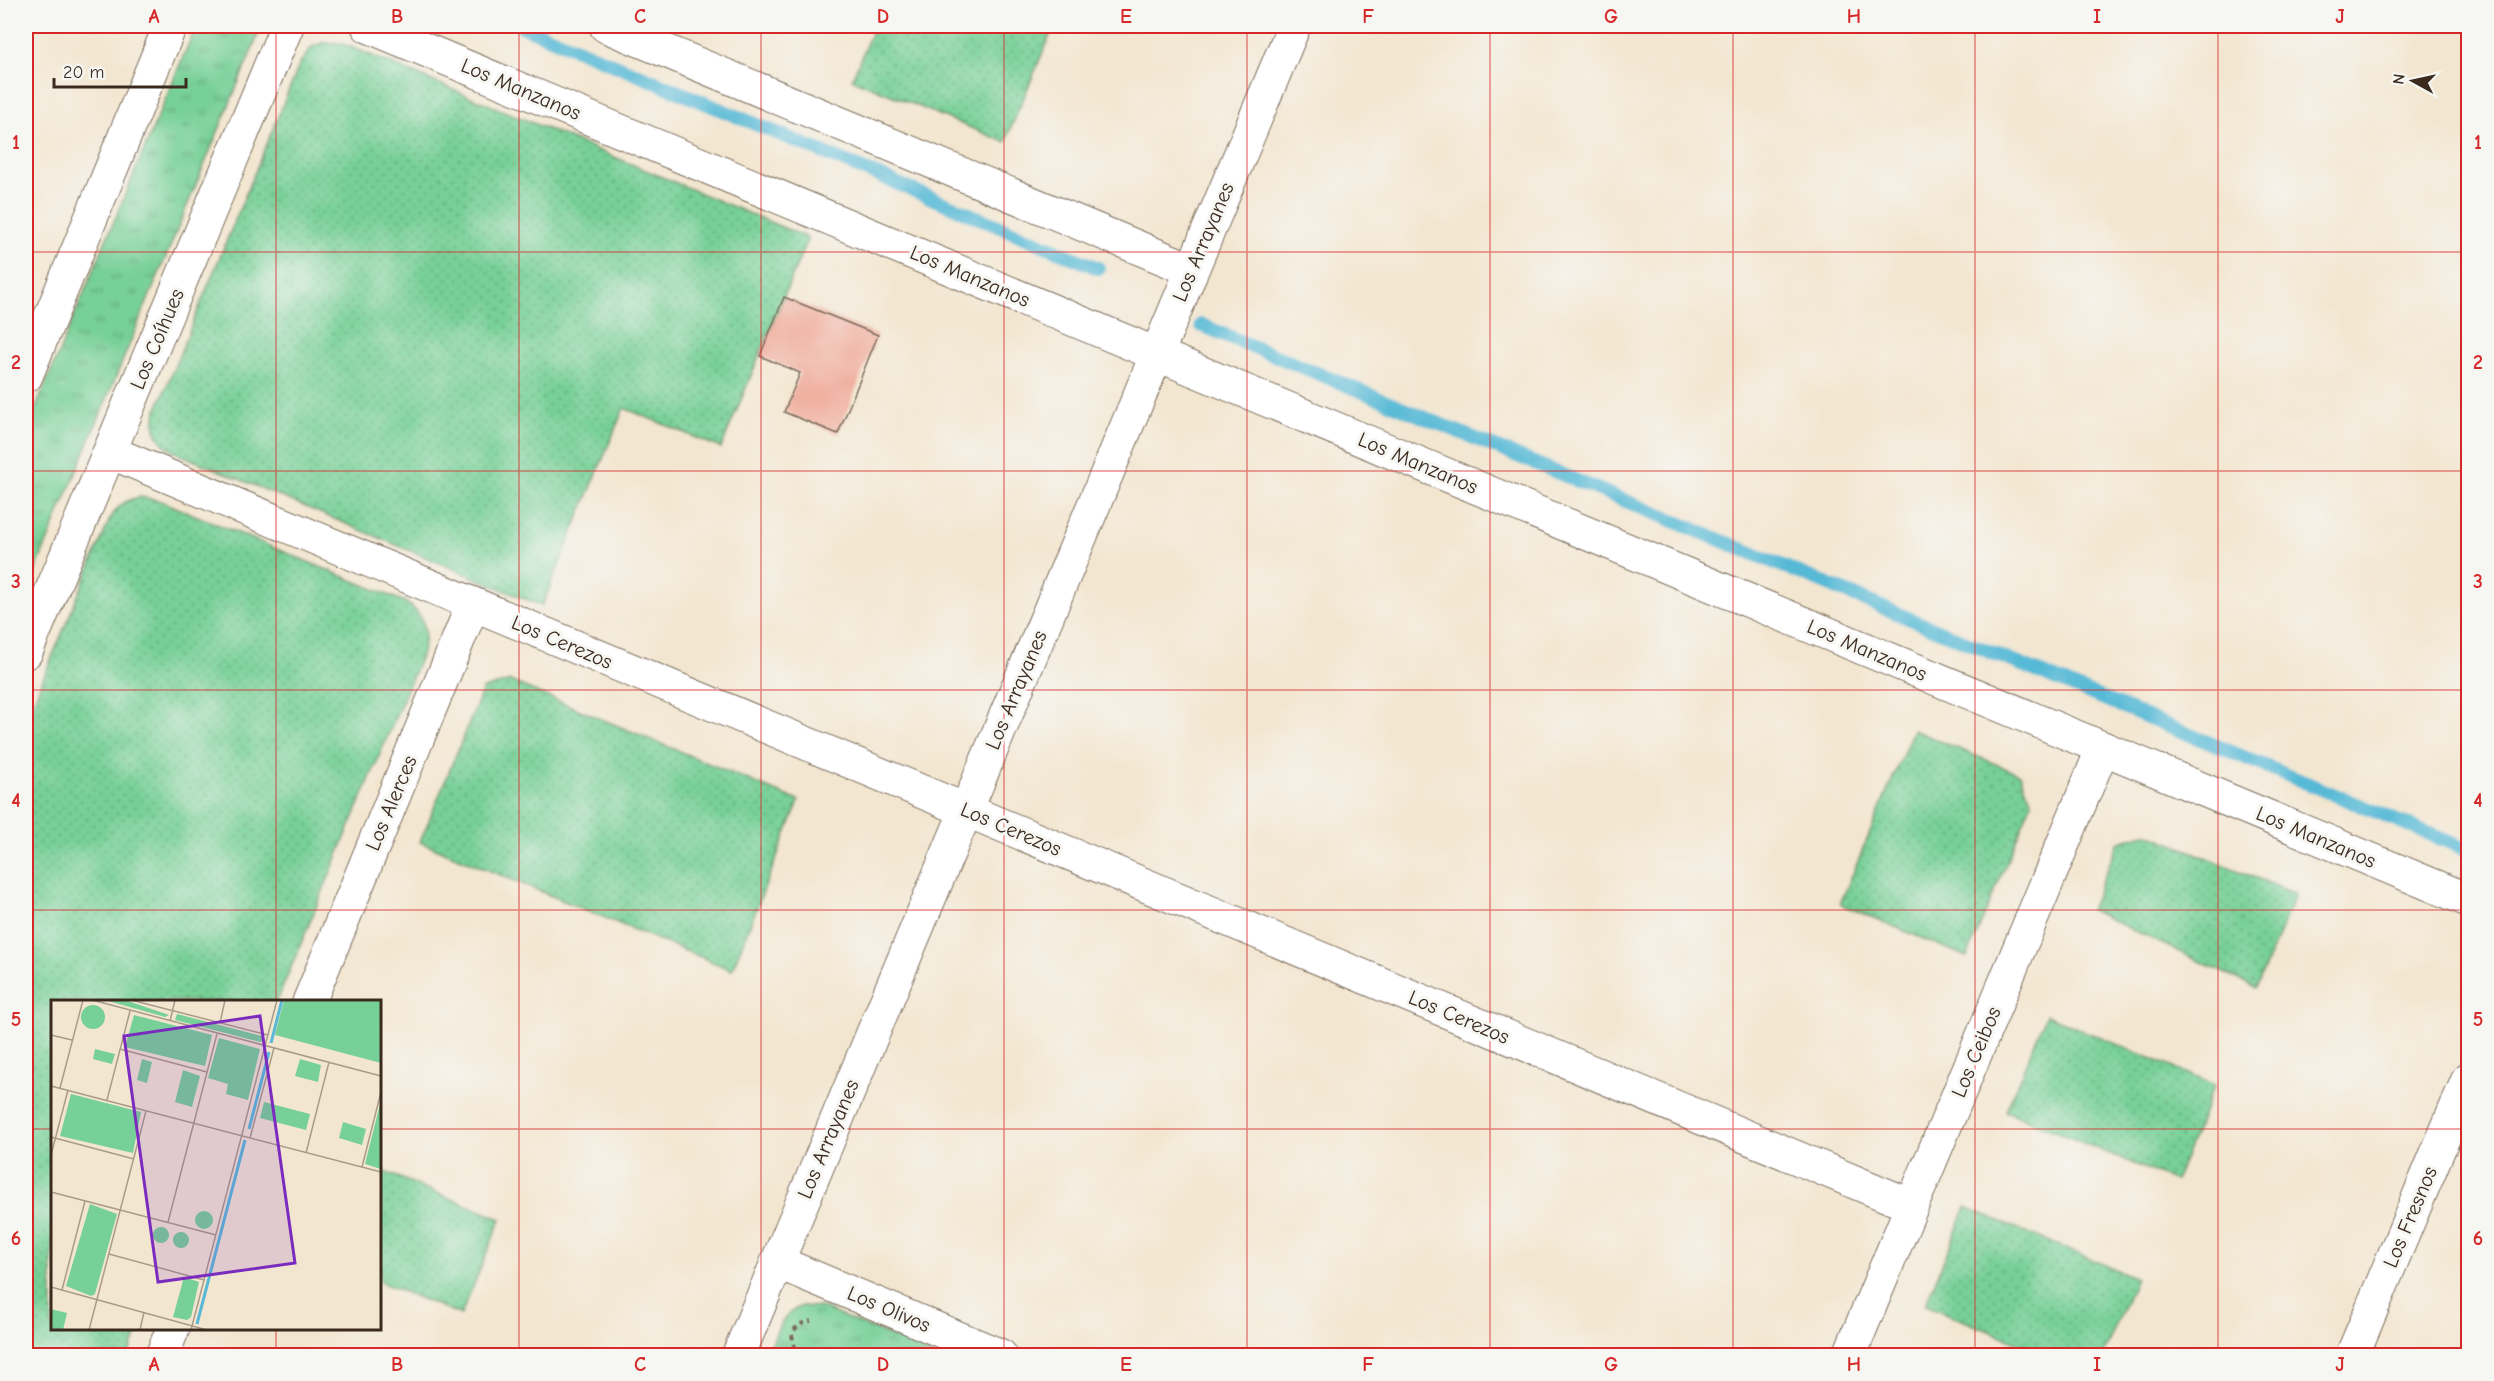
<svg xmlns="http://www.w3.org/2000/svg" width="2494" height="1381" viewBox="0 0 2494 1381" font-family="'Comic Neue',sans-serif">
	<defs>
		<pattern id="grass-dots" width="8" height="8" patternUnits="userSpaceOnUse" patternTransform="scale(1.5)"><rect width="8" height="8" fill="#77d097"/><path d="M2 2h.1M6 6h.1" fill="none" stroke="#63a97b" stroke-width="1.8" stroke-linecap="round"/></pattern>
		<pattern id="park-tufts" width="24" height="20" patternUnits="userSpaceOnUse" patternTransform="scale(1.5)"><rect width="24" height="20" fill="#77d097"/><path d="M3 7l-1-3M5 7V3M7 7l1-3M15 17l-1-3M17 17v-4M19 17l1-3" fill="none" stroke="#63a97b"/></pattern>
	</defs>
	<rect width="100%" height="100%" fill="#f6f6f2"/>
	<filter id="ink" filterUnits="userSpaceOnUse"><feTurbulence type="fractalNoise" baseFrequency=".0167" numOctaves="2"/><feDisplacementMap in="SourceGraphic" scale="12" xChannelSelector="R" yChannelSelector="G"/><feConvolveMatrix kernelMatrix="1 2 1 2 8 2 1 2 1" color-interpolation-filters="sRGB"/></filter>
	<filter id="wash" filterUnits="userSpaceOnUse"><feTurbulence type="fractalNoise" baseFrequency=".008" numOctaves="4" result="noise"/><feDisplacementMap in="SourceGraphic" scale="24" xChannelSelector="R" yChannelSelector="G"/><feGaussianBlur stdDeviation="1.35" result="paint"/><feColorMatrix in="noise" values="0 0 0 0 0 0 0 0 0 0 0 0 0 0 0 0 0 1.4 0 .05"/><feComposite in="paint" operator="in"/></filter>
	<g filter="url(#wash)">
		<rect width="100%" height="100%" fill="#f3e6d0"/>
		<path fill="url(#grass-dots)" stroke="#597d5a" stroke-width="1.5" d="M874,26H1054L1005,142L852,79Z
			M322,43H339L349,46L808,238L721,448L624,408L542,606L179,454C158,444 150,431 157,409L300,63L312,47Z
			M141,497L161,501L405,602C427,616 428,632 421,656L277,1001L52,1002V1328L140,1329L128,1355H26V719L110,519C117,506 126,499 141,497Z
			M510,681L799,801L732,970L420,842L483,689Z
			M1913,730L2020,774L2032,802L1967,957L1840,904Z
			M2146,833L2296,894L2256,988L2090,910L2118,843Z
			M2046,1015L2215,1085L2175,1181L2006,1111Z
			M380,1170L501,1219L461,1315L380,1282Z
			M1966,1207L2136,1278L2103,1355H2048L1925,1305Z"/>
		<path fill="url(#park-tufts)" stroke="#597d5a" stroke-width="1.5" d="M196,26H259V33L26,593V431Z
			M802,1306L820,1307L935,1355H767C776,1335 780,1314 802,1306Z"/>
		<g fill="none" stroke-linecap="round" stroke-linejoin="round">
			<path stroke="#57b9d6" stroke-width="14" d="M522,26L1098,268
				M1201,325L2468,850"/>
		</g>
		<g id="blocks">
			<path fill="#f0b1a1" d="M784,297L878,335L838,434L784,412L800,373L760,356Z"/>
		</g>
	</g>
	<g filter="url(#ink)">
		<use href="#blocks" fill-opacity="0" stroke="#7b6c5c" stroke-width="1.5"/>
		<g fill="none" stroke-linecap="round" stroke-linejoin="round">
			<defs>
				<path id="minor" d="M368,26L2468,900
					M606,26L1192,270
					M26,376L170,26
					M110,452L1912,1206
					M26,652L287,26
					M309,1002L473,604
					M777,1262L1001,1356
					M162,1356L173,1328
					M738,1356L1294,26
					M1849,1356L2103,748
					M2352,1356L2468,1079"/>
			</defs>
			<use href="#minor" stroke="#7b6c5c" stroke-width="35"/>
			<path stroke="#7b6c5c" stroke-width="4" stroke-dasharray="4.5 4.5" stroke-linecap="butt" d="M794,1330L800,1324L811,1321
				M792,1335L797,1356"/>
			<use href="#minor" stroke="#fff" stroke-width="33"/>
		</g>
	</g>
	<path fill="none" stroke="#d62828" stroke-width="1.5" stroke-opacity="0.55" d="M276,26V1002M519,26V1356M761,26V1356M1004,26V1356M1247,26V1356M1490,26V1356M1733,26V1356M1975,26V1356M2218,26V1356M26,252H2468M26,471H2468M26,690H2468M26,910H2468M26,1129H52M380,1129H2468M276,1328V1356"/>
	<g text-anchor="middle" stroke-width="6" stroke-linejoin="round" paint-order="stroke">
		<g font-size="21" fill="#3b2a1e" stroke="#f6f6f2">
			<text transform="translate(521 89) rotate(23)" y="7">Los Manzanos</text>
			<text transform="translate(1203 242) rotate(-67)" y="7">Los Arrayanes</text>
			<text transform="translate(970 276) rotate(23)" y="7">Los Manzanos</text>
			<text transform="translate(157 339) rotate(-67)" y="7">Los Coíhues</text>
			<text transform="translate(1418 463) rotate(23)" y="7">Los Manzanos</text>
			<text transform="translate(562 642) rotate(23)" y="7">Los Cerezos</text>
			<text transform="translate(1867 650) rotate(23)" y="7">Los Manzanos</text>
			<text transform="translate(1016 690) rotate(-67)" y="7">Los Arrayanes</text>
			<text transform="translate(391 803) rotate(-67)" y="7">Los Alerces</text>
			<text transform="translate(1011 829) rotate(23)" y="7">Los Cerezos</text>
			<text transform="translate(2316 837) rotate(23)" y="7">Los Manzanos</text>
			<text transform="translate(1459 1017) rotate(23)" y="7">Los Cerezos</text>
			<text transform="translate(1976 1052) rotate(-67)" y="7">Los Ceibos</text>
			<text transform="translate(828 1139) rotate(-67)" y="7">Los Arrayanes</text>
			<text transform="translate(2410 1217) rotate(-67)" y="7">Los Fresnos</text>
			<text transform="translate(889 1309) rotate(23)" y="7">Los Olivos</text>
		</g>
	</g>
	<g transform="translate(51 1000)">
		<rect width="330" height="330" fill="#f3e6d0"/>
		<path d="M233,0H330V63L224,35ZM30 17a12 12 0 1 1 24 0a12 12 0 1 1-24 0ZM83,15L161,35L154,66L74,47ZM168,38L209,49L197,100L175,94L177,84L157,78ZM44,49L64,54L61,64L42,59ZM91,59L101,62L96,83L86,80ZM249,59L270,65L267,82L244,76ZM132,70L149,76L141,107L124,102ZM330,100V169L314,164ZM213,102L259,114L255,130L209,118ZM292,122L315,129L311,145L288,138ZM144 220a9 9 0 1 1 18 0a9 9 0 1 1-18 0ZM102 235a8 8 0 1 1 16 0a8 8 0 1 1-16 0ZM122 240a8 8 0 1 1 16 0a8 8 0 1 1-16 0ZM133,277L148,282L140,317L136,320L122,317ZM0,309L16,313L12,330H0Z" fill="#77d097"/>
		<path d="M54,0H74L118,15L114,17ZM126,14L211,36L213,40L209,42L124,20ZM20,94L90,112L82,153L9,136ZM39,204L66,214L44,294L40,296L15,286Z" fill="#77d097"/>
		<path fill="none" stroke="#57b9d6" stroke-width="3" d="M220,43L231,0M198,129L218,52M146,324L194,140"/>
		<path fill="none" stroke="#a99b89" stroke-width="1.5" d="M41,0L330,76M80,0L217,35M119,21L124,0M169,23L174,0M0,35L21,40M69,49L156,72M0,86L330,172M9,88L32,0M56,100L79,11M0,137L83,159M199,138L223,48M255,153L278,62M0,155L17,90M311,167L330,92M0,192L165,235M117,222L166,34M58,254L153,280M0,287L156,330M11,290L34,201M38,330L95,111M89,330L93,312M140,330L226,0"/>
		<path fill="#7b2cbf" fill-opacity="0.15" stroke="#7b2cbf" stroke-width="3" d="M209,16L244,263L107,282L73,36Z"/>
		<rect width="330" height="330" fill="none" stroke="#3b2a1e" stroke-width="3"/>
	</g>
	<rect width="2494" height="1381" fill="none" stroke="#f6f6f2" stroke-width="66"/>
	<g transform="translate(2413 81) rotate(278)" stroke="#f6f6f2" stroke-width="4.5" paint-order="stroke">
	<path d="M0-4.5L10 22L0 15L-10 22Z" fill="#3b2a1e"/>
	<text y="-9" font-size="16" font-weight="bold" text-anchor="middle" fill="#3b2a1e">N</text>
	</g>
	<path d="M54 78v9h132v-9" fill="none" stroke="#3b2a1e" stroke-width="3"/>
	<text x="63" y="78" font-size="18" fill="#3b2a1e" stroke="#f6f6f2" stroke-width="4.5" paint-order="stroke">20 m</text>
	<rect x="33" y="33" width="2428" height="1315" fill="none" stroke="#d62828" stroke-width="2"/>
	<g font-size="20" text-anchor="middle" font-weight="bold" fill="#d62828">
		<text x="154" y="23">A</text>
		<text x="397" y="23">B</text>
		<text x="640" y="23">C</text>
		<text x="883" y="23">D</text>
		<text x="1126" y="23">E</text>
		<text x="1368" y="23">F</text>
		<text x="1611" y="23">G</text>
		<text x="1854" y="23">H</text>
		<text x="2097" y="23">I</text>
		<text x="2340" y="23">J</text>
		<text x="16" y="149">1</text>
		<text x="2478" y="149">1</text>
		<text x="16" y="369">2</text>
		<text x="2478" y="369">2</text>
		<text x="16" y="588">3</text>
		<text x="2478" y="588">3</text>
		<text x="16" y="807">4</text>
		<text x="2478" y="807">4</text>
		<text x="16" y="1026">5</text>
		<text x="2478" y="1026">5</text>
		<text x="16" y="1245">6</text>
		<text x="2478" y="1245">6</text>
		<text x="154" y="1371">A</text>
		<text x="397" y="1371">B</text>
		<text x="640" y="1371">C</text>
		<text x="883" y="1371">D</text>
		<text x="1126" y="1371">E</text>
		<text x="1368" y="1371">F</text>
		<text x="1611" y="1371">G</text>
		<text x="1854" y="1371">H</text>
		<text x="2097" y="1371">I</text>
		<text x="2340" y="1371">J</text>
	</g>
</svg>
